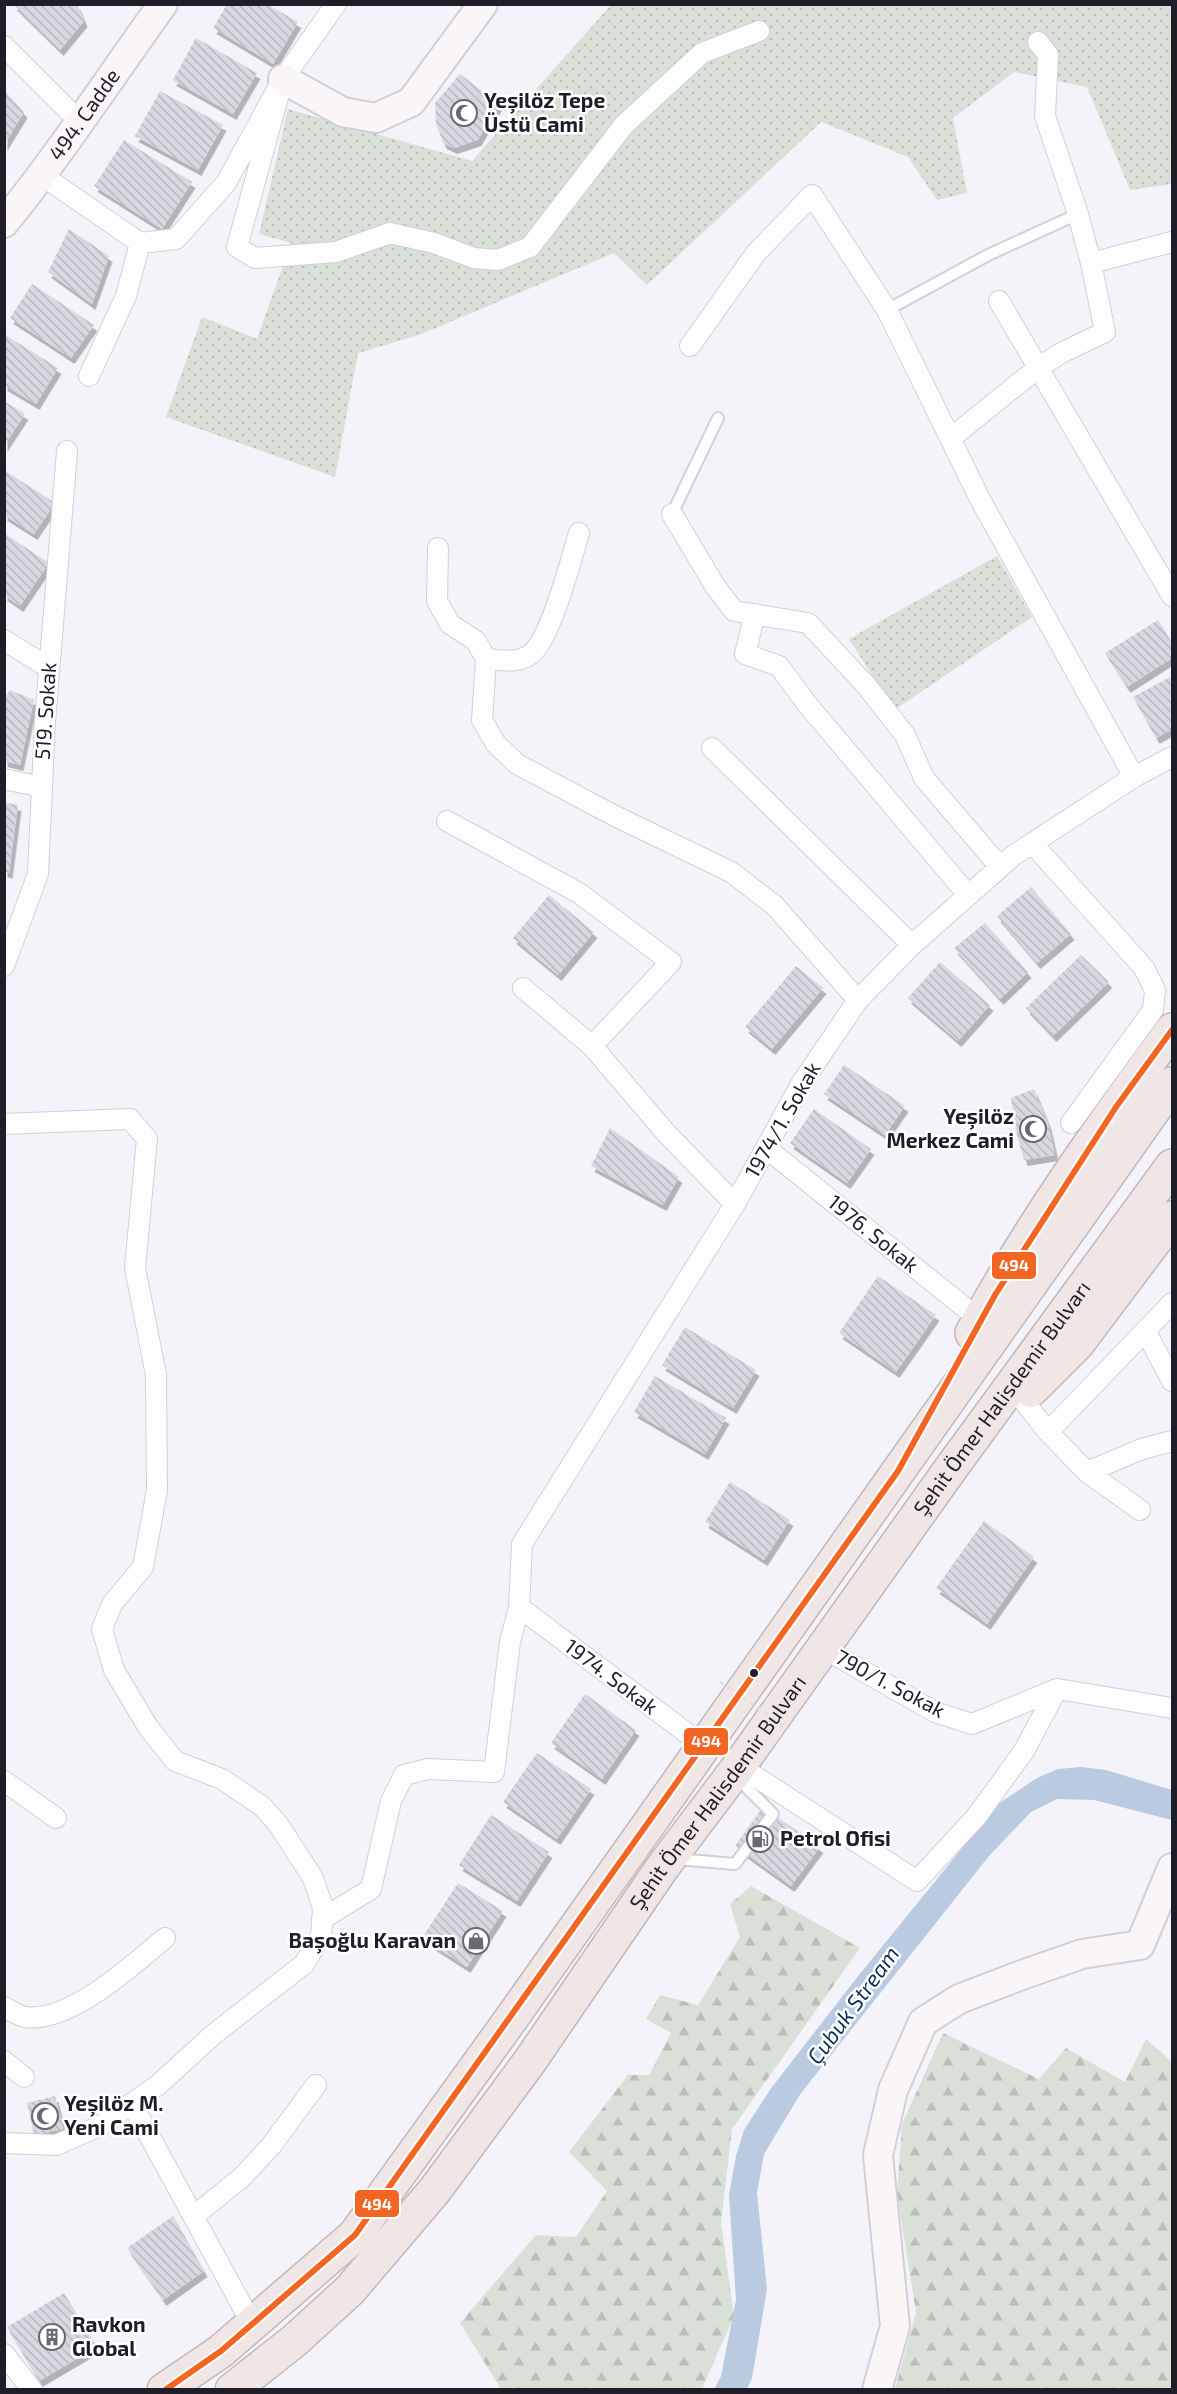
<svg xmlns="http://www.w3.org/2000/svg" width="1177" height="2394" viewBox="0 0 1177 2394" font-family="'Exo 2',sans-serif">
	<defs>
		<pattern id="grass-dots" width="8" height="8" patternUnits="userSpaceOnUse" patternTransform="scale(1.5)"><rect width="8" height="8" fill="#d8e0d7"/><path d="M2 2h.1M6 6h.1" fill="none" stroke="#b9c0b9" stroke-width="1.8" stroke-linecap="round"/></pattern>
		<pattern id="forest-firs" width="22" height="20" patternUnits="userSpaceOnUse" patternTransform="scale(1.5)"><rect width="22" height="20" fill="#d8e0d7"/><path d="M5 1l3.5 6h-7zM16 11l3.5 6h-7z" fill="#b9c0b9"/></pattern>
		<pattern id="building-back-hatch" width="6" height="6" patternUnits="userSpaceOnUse" patternTransform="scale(1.5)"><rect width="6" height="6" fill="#d9d8e1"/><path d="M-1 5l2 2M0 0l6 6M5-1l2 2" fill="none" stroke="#bab9c1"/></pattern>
		<filter id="shadow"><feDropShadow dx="3.5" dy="6" stdDeviation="0" flood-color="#0004"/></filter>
	</defs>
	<rect width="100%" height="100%" fill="#f4f3fa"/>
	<path fill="url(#grass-dots)" d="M611,5H1172V184L1130,190L1087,87L1014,72L953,118L967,193L937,200L908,157L821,122L647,285L614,253L419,335L358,353L335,477L166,417L202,317L257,339L291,243L259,234L288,109L472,161Z
		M997,556L1032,617L894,710L849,639Z"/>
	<path fill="url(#forest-firs)" d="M751,1886L860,1948L732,2129L721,2222L734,2316L702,2389H501L460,2323L536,2235L576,2237L607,2191L569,2152L628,2075H649L671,2033L646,2019L660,1995L698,2005L740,1937L730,1904Z
		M943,2033L1039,2079L1066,2048L1125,2082L1146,2039L1172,2062V2389H895L916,2312L897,2194L902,2124Z"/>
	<path fill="#b9cae1" d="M1081,1767L1106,1770L1172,1790V1820L1094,1800L1057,1799L1031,1812L989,1856L801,2093L764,2154L757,2193L767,2289L752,2378L747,2389L714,2390L721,2376L736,2300L729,2195L736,2156L744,2130L772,2087L859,1975L998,1804L1037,1778L1058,1769Z"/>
	<path fill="url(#building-back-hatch)" filter="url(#shadow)" d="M13,4H77L84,21L60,50Z
		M227,4H267L298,22L273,64L213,28Z
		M196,38L257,73L233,114L173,80Z
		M460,74L499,104L478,140L454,148L443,143L436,123L435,103Z
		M4,90L24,112L4,145Z
		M160,91L223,125L198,170L135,136Z
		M124,140L192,182L162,229L94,186Z
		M69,229L109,256L92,304L48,272Z
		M32,284L94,325L71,358L10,318Z
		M4,334L58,368L36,404L4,385Z
		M4,401L25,414L4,446Z
		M4,470L55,503L34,534L4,515Z
		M4,533L49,563L20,606L4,595Z
		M1158,620L1172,643V658L1127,687L1105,653Z
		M1172,676V729L1156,738L1133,697Z
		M10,690L34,700L20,765L4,761V699Z
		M4,802L18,805L9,873L4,871Z
		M1031,887L1071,934L1037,963L997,916Z
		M549,895L594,932L558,975L513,938Z
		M985,923L1028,972L1000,999L954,948Z
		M1081,955L1109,982L1053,1036L1026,1008Z
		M940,962L990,1005L958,1041L908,998Z
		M796,966L823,988L772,1049L745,1027Z
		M844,1065L905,1106L885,1135L824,1094Z
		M1034,1089L1048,1124L1055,1155L1024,1160L1017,1135L1011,1098Z
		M814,1109L871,1149L847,1183L790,1143Z
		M610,1128L679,1177L663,1205L591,1166Z
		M878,1276L936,1315L896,1372L839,1333Z
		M685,1327L756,1370L733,1408L662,1365Z
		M655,1376L726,1418L705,1454L634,1412Z
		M730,1482L790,1520L764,1560L705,1522Z
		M984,1521L1034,1557L987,1624L936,1588Z
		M585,1694L636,1730L602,1779L551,1743Z
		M537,1753L591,1789L557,1839L503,1802Z
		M763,1807L820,1847L791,1886L735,1846Z
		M491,1815L549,1852L517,1901L459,1865Z
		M458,1883L503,1911L467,1967L422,1938Z
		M55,2096L63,2129L34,2135L27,2103Z
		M173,2216L204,2271L163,2300L127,2248Z
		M64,2293L97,2347L39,2381L7,2327Z"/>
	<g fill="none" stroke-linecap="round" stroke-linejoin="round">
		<defs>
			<path id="lane" d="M887,310L988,255L1078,214
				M672,514L718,418
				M677,1859L735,1864L773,1814L736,1777"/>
			<path id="street" d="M1038,42L1048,55L1045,116L1078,214L1091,263
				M4,46L79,121
				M283,79L237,247L255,258L336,252L390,233L434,243L474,258L498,260L530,247L624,125L702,53L759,31
				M43,176L140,243L126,296L89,376
				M140,243L176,239L226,183L283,79L336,4
				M999,301L1172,596
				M690,346L756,253L812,195L887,310L981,501L1134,777
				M951,438L1039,367L1061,353L1105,332L1091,263L1172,242
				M672,514L715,586L734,611L808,623L865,684L905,735L924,778L1000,867
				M438,548L437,601L450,624L476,641L486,659L482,720L496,744L517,764L615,816L731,872L774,905L858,1000
				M755,614L745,654L779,666L807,704L968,895
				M4,640L49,668
				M486,659C500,660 518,664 531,654C551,638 571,560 579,533
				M712,748L912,945
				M4,779L42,787
				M447,821L579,893L671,962L592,1046
				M1032,843L1144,968L1155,990L1153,1010L1071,1123
				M4,966L38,874L45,722L67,451
				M523,988L592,1046L667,1134L735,1204
				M4,1124L130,1119L147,1139L135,1268L156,1375L157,1490L143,1567L112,1604L102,1629L114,1670L148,1727L175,1761L222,1779L263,1807L278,1824L313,1878L323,1908L321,1936L304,1964L214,2034L158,2085L100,2126L56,2145L4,2143
				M766,1148L979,1319
				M1146,1332L1172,1381
				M1022,1399L1048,1432L1087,1472L1140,1510
				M1048,1432L1172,1303
				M1087,1472L1142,1449L1172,1441
				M519,1607L704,1746
				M823,1648L935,1712L972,1724L1057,1689
				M1057,1689L1172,1708
				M739,1766L917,1881L976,1817L1024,1751L1057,1689
				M4,1781L56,1818
				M322,1919L371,1889L391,1801L404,1775L428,1769L494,1772L510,1642L519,1607L522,1544L735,1204L801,1084L858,1000L912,945L1014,855L1134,777L1172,757
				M4,2007C10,2010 19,2016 25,2017C71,2023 132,1965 165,1938
				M4,2061L24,2077
				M132,2104L252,2324
				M194,2216L241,2178L271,2146L316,2085
				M4,2354L32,2390"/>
			<g id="secondary">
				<path d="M283,79L343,112L376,118L411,102L483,4"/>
				<path id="s1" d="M4,223C61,153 110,77 163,4"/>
				<path d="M877,2390L895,2326L878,2155L893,2090L923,2022L959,1999L1019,1976L1082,1954L1140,1945L1172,1868"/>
			</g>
			<g id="highway">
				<path d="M972,1333C1029,1227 1101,1127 1172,1030"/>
				<path d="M1031,1390L1078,1343L1172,1218"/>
				<path d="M164,2390L221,2351L355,2235L511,2019L1172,1084"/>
				<path id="s2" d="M232,2390L294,2341L350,2290L435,2190L530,2061L662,1868L739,1766L949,1471L1172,1166"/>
			</g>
		</defs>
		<use href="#lane" stroke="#d1d0d8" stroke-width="14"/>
		<use href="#street" stroke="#d1d0d8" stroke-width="22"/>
		<use href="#secondary" stroke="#d1d0d8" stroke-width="32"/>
		<use href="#highway" stroke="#c2b7b9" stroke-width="36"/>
		<use href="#lane" stroke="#fdfdfe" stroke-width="10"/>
		<use href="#street" stroke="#fdfdfe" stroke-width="20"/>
		<use href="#secondary" stroke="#faf6f7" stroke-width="28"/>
		<use href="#highway" stroke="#f1e6e6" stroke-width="33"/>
		<path stroke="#e0e0e2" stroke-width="3" stroke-dasharray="4.5 4.5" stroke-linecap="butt" d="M720,1682L784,1726"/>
		<defs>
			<path id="bus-1" d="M165,2390L221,2351L355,2235L898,1471L995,1295L1116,1107L1172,1030"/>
		</defs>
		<use href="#bus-1" stroke="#fff" stroke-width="10"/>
		<use href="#bus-1" stroke="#f26522" stroke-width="6"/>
	</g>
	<defs>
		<symbol id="mosque-ring" viewBox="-11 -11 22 22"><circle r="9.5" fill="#fff" stroke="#6a6872" stroke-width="1.5"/><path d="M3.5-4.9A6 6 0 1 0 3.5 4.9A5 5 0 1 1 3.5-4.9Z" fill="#6a6872"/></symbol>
		<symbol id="fuel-ring" viewBox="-11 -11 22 22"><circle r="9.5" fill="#fff" stroke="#6a6872" stroke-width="1.5"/><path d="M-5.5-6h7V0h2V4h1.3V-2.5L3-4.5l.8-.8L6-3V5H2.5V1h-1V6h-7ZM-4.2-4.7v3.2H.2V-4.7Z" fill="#6a6872"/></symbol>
		<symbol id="shop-ring" viewBox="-11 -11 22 22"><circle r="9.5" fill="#fff" stroke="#6a6872" stroke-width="1.5"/><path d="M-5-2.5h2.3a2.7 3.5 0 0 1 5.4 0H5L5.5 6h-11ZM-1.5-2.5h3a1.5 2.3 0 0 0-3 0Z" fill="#6a6872"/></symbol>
		<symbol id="building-ring" viewBox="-11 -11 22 22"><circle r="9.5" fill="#fff" stroke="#6a6872" stroke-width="1.5"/><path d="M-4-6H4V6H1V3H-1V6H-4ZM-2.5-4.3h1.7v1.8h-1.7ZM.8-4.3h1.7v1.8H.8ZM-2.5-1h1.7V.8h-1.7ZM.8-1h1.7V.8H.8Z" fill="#6a6872"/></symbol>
	</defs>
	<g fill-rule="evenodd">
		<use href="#mosque-ring" x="449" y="98" width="30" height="30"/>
		<use href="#mosque-ring" x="1018" y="1114" width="30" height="30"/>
		<use href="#fuel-ring" x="745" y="1824" width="30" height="30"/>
		<use href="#shop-ring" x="461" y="1926" width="30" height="30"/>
		<use href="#mosque-ring" x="30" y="2101" width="30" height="30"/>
		<use href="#building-ring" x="37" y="2322" width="30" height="30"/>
	</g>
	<circle fill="#1f1d28" stroke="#fff" stroke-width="2" cx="754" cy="1673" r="5"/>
	<g text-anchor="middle" stroke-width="5" stroke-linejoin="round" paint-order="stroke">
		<g font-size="21" font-weight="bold" fill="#1f1d28" stroke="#fff" text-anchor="start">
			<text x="484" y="108">Yeşilöz Tepe<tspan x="484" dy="24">Üstü Cami</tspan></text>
			<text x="1014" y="1124" text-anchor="end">Yeşilöz<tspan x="1014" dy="24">Merkez Cami</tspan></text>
			<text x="780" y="1846">Petrol Ofisi</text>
			<text x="456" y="1948" text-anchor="end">Başoğlu Karavan</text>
			<text x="64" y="2111">Yeşilöz M.<tspan x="64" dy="24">Yeni Cami</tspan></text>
			<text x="72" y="2332">Ravkon<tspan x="72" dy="24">Global</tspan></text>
		</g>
		<g font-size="21" fill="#1f1d28" stroke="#fff">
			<text dy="7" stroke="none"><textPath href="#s1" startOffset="135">494. Cadde</textPath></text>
			<text transform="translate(46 711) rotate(-86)" y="7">519. Sokak</text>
			<text transform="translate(783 1120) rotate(-60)" y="7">1974/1. Sokak</text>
			<text transform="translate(873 1234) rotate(39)" y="7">1976. Sokak</text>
			<text dy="7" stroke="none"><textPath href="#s2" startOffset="1260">Şehit Ömer Halisdemir Bulvarı</textPath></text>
			<text transform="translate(611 1677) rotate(37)" y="7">1974. Sokak</text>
			<text transform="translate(890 1684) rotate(28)" y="7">790/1. Sokak</text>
			<text dy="7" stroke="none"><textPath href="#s2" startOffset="774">Şehit Ömer Halisdemir Bulvarı</textPath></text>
		</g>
		<g font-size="22" font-style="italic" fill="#0f3057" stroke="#fff">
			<text transform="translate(853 2005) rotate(-54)" y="8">Çubuk Stream</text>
		</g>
	</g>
	<g stroke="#fff" stroke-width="2">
		<rect x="991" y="1251" width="46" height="29" rx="6" fill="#f26522"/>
		<rect x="683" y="1727" width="46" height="29" rx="6" fill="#f26522"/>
		<rect x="354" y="2189" width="46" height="29" rx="6" fill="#f26522"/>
	</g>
	<g font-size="16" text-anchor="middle" font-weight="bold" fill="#fff">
		<text x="1014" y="1271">494</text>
		<text x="706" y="1747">494</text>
		<text x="377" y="2210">494</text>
	</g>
	<rect width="1177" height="2394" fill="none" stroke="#1f1d28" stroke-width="12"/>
</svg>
